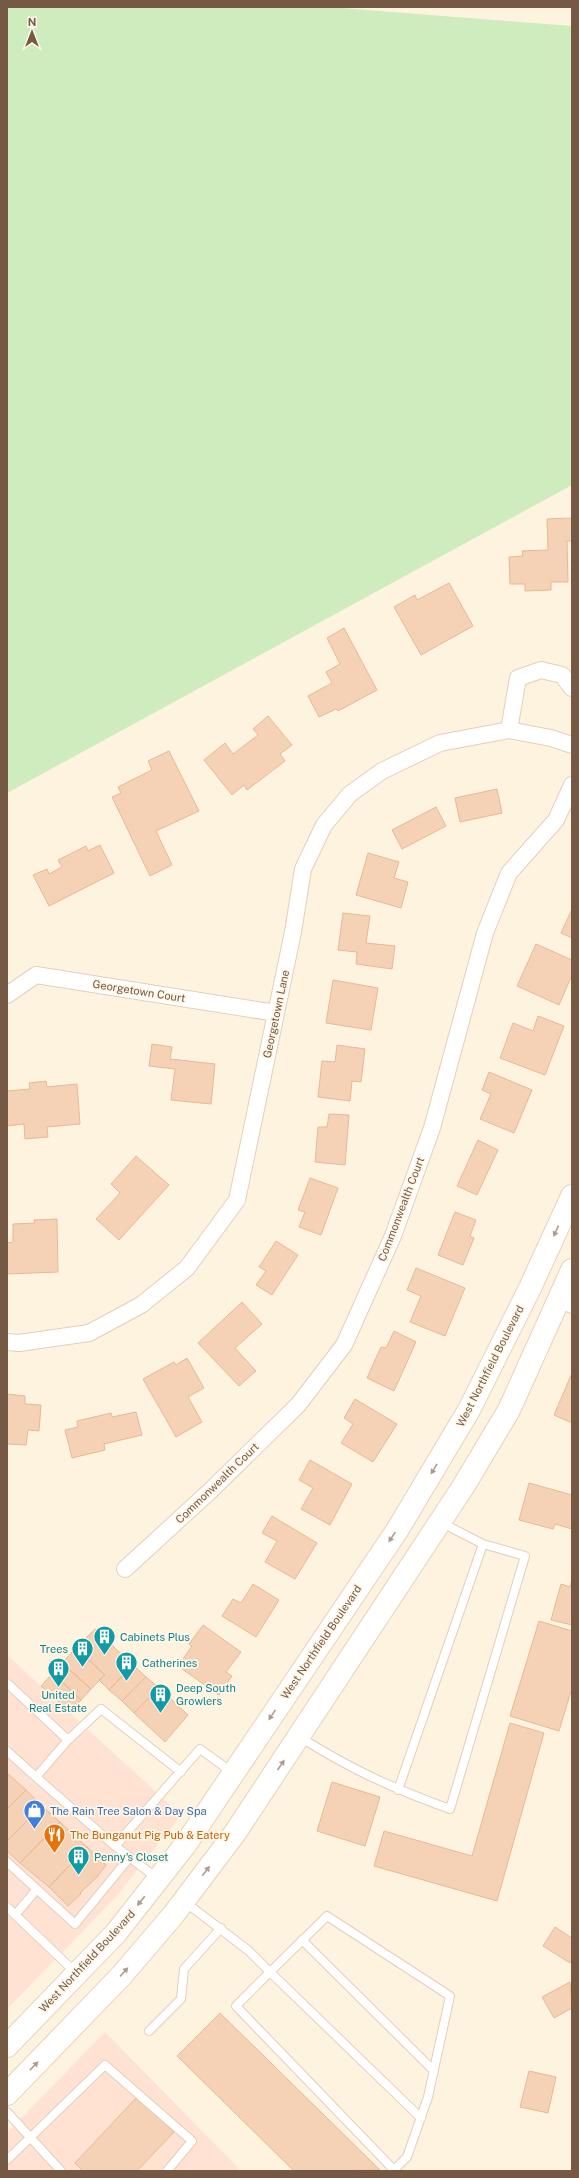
<svg xmlns="http://www.w3.org/2000/svg" width="579" height="2178" viewBox="0 0 579 2178" font-family="'Public Sans',sans-serif">
	<rect width="100%" height="100%" fill="#fef3df"/>
	<path fill="#ffe2d2" d="M7,1655L181,1815L116,1897L7,2009Z
		M105,2032L241,2171H7V2133Z"/>
	<path fill="#ceecbd" d="M7,7H329L572,26V485L7,793Z"/>
	<path fill="#f5d2b5" stroke="#e9b894" d="M572,518V541H567L568,582H551V590L525,591V584H510L509,557L523,556L522,551L548,550L547,519Z
		M449,583L473,626L421,655L394,607L415,595L417,600Z
		M344,628L377,690L338,711L336,709L319,717L308,696L332,683L326,672L340,664L327,638Z
		M268,716L292,745L280,754L285,761L247,790L244,785L232,795L204,760L225,743L233,754L258,735L253,729Z
		M169,751L199,811L156,831L172,865L150,876L112,797L121,793L118,787L152,770L148,761Z
		M497,789L502,813L460,822L455,798Z
		M436,807L446,826L402,849L392,830Z
		M100,845L114,873L49,906L33,875L47,869L49,874L62,867L58,860L86,846L88,851Z
		M368,853L399,862L394,878L408,882L401,908L356,895Z
		M572,909V938L561,933Z
		M343,913L370,916L366,943L395,946L392,969L356,964L357,952L338,950Z
		M536,944L572,960V975L559,1005L517,986Z
		M333,980L378,988L371,1030L326,1023Z
		M538,1016L564,1026L545,1075L500,1058L513,1023L533,1031Z
		M152,1044L172,1047L170,1059L215,1064L211,1104L171,1100L175,1069L149,1066Z
		M337,1045L365,1049L361,1082L352,1081L350,1101L318,1097L322,1061L335,1062Z
		M489,1072L532,1090L514,1133L480,1119L491,1094L482,1090Z
		M46,1081L47,1087L77,1084L80,1124L47,1127L48,1137L25,1139L24,1124L7,1126V1091L30,1089L29,1083Z
		M329,1114L349,1115L345,1165L315,1162L318,1127H327Z
		M478,1140L498,1150L477,1195L457,1186Z
		M136,1156L169,1185L119,1240L96,1219L120,1193L111,1184Z
		M310,1178L338,1188L321,1235L299,1227L305,1212L298,1210Z
		M455,1212L476,1220L470,1236L474,1238L463,1265L438,1255Z
		M57,1219L58,1272L7,1274V1243L13,1242V1224L35,1223L34,1220Z
		M276,1241L298,1255L272,1295L256,1285L266,1271L259,1267Z
		M416,1268L465,1288L445,1336L410,1322L421,1296L407,1290Z
		M242,1302L262,1324L235,1348L256,1371L239,1386L198,1343Z
		M394,1331L416,1342L394,1391L367,1378L381,1347L386,1348Z
		M187,1358L204,1388L188,1397L202,1422L176,1437L143,1379L174,1362L176,1365Z
		M572,1373V1423L554,1415Z
		M7,1394L25,1396V1404L41,1405L39,1431L28,1430L26,1445L7,1444Z
		M355,1399L397,1424L373,1462L341,1443L353,1424L344,1418Z
		M136,1412L142,1435L104,1444L105,1450L72,1458L65,1430L78,1427L77,1421L111,1413L112,1417Z
		M310,1460L352,1484L330,1525L301,1509L313,1488L299,1480Z
		M529,1483L572,1495V1529L555,1524L553,1529L519,1520Z
		M272,1516L317,1543L295,1579L265,1562L277,1541L262,1533Z
		M572,1579V1625L551,1620L561,1584L570,1587Z
		M253,1584L279,1600L256,1637L222,1616L233,1599L241,1603Z
		M539,1621L572,1631V1688L559,1731L510,1716Z
		M203,1625L241,1652L226,1672L232,1676L219,1695L178,1666L192,1646L189,1644Z
		M95,1629L133,1665L109,1690L99,1680L105,1675L76,1648Z
		M76,1648L105,1675L91,1689L62,1663Z
		M62,1663L91,1689L81,1700L53,1673Z
		M133,1665L146,1677L122,1701L109,1690Z
		M53,1673L81,1700L70,1712L41,1686Z
		M146,1677L159,1688L134,1713L122,1701Z
		M159,1688L188,1715L165,1742L134,1713Z
		M510,1723L544,1733L497,1901L374,1866L384,1831L472,1856Z
		M7,1773L26,1790L7,1809Z
		M332,1782L380,1797L365,1846L317,1831Z
		M26,1790L42,1806L7,1841V1809Z
		M42,1806L60,1822L20,1863L7,1851V1841Z
		M60,1822L87,1847L49,1887L20,1863Z
		M87,1847L106,1865L97,1877L80,1893L81,1894L68,1906L49,1887Z
		M555,1927L572,1938V1959L570,1963L543,1946Z
		M570,1982L572,2008L554,2018L542,1997Z
		M220,2013L380,2170L294,2171L177,2056Z
		M529,2071L556,2077L548,2113L520,2107Z
		M137,2097L174,2132L137,2171H83L75,2163Z"/>
	<g fill="none" stroke-linecap="round" stroke-linejoin="round">
		<defs>
			<path id="lane" d="M7,1683L68,1740L101,1709L181,1772
				M300,1737C350,1769 394,1789 450,1809L525,1556L483,1544L440,1522
				M68,1740L36,1777L115,1846
				M7,1751L36,1777
				M398,1790L483,1544
				M7,1862L75,1924L130,1857
				M158,1879L115,1846L200,1749L233,1773
				M185,1902L249,1951L270,1972L327,1916L450,1996L428,2097L407,2157L393,2171
				M7,1907L76,1973
				M15,1915L37,1889
				M302,1940L434,2071
				M149,2031L181,1999L184,1969L221,1928
				M7,2112L61,2171
				M7,2160L105,2065L192,2141L167,2171
				M394,2170L236,2006L270,1972L421,2118"/>
			<path id="street" d="M509,730L518,678L541,670L562,675L572,688
				M7,995L36,975L276,1013
				M558,1299L572,1305
				M7,1342L19,1343L89,1333L141,1305L187,1268L237,1200L293,932L303,869L324,825L350,794L382,771L440,743L509,730L551,738L572,745
				M125,1569L209,1492L298,1405L344,1345L393,1236L432,1128L485,933L509,873L556,820L572,785"/>
			<path id="secondary" d="M7,2046L116,1933L185,1845L398,1529L454,1435L469,1410L530,1288L572,1196
				M7,2094L122,1975L174,1914L235,1833L463,1487L509,1410L572,1270"/>
		</defs>
		<use href="#lane" stroke="#e2cfbb" stroke-width="10"/>
		<use href="#street" stroke="#e2cfbb" stroke-width="18"/>
		<use href="#secondary" stroke="#e8d1b8" stroke-width="24"/>
		<use href="#lane" stroke="#fff" stroke-width="8"/>
		<use href="#street" stroke="#fff" stroke-width="16"/>
		<use href="#secondary" stroke="#fff" stroke-width="22"/>
	</g>
	<defs><path id="oneway-solid" d="M-6-.8H1V-3.2L6.5 0L1 3.2V.8H-6Z"/></defs>
	<g fill="#ad9b8f">
		<use href="#oneway-solid" transform="translate(556 1231) rotate(115)"/>
		<use href="#oneway-solid" transform="translate(434 1469) rotate(121)"/>
		<use href="#oneway-solid" transform="translate(392 1537) rotate(124)"/>
		<use href="#oneway-solid" transform="translate(272 1715) rotate(124)"/>
		<use href="#oneway-solid" transform="translate(281 1765) rotate(-56)"/>
		<use href="#oneway-solid" transform="translate(206 1871) rotate(-53)"/>
		<use href="#oneway-solid" transform="translate(141 1901) rotate(129)"/>
		<use href="#oneway-solid" transform="translate(124 1972) rotate(-48)"/>
		<use href="#oneway-solid" transform="translate(34 2066) rotate(-46)"/>
	</g>
	<defs>
		<symbol id="building-pin" viewBox="-11 -11 22 30"><path d="M0 17L-7.5 6A9.5 9.5 0 1 1 7.5 6Z" fill="#0f9aa8" stroke="#fff7e7"/><path d="M-4-6H4V6H1V3H-1V6H-4ZM-2.5-4.3h1.7v1.8h-1.7ZM.8-4.3h1.7v1.8H.8ZM-2.5-1h1.7V.8h-1.7ZM.8-1h1.7V.8H.8Z" fill="#fff"/></symbol>
		<symbol id="shop-pin" viewBox="-11 -11 22 30"><path d="M0 17L-7.5 6A9.5 9.5 0 1 1 7.5 6Z" fill="#3f7fe0" stroke="#fff7e7"/><path d="M-5-2.5h2.3a2.7 3.5 0 0 1 5.4 0H5L5.5 6h-11ZM-1.5-2.5h3a1.5 2.3 0 0 0-3 0Z" fill="#fff"/></symbol>
		<symbol id="restaurant-pin" viewBox="-11 -11 22 30"><path d="M0 17L-7.5 6A9.5 9.5 0 1 1 7.5 6Z" fill="#e8710a" stroke="#fff7e7"/><path d="M-5-6h1v4h1v-4h1v4h1v-4h1v5L-1.5 .5V6h-2V.5L-5-1ZM5-6V6H3V1.5H1.5Q1.5-4 5-6Z" fill="#fff"/></symbol>
	</defs>
	<g fill-rule="evenodd">
		<use href="#building-pin" x="92" y="1624" width="25" height="34"/>
		<use href="#building-pin" x="70" y="1636" width="25" height="34"/>
		<use href="#building-pin" x="114" y="1650" width="25" height="34"/>
		<use href="#building-pin" x="46" y="1656" width="25" height="34"/>
		<use href="#building-pin" x="148" y="1682" width="25" height="34"/>
		<use href="#shop-pin" x="22" y="1798" width="25" height="34"/>
		<use href="#restaurant-pin" x="42" y="1822" width="25" height="34"/>
		<use href="#building-pin" x="66" y="1844" width="25" height="34"/>
	</g>
	<g text-anchor="middle" stroke-width="3.5" stroke-linejoin="round" paint-order="stroke">
		<g font-size="11" fill="#765945" stroke="#fff7e7">
			<text transform="translate(139 991) rotate(9)" y="4">Georgetown Court</text>
			<text transform="translate(276 1014) rotate(-78)" y="4">Georgetown Lane</text>
			<text transform="translate(401 1209) rotate(-69)" y="4">Commonwealth Court</text>
			<text transform="translate(490 1366) rotate(-63)" y="4">West Northfield Boulevard</text>
			<text transform="translate(217 1483) rotate(-44)" y="4">Commonwealth Court</text>
			<text transform="translate(321 1642) rotate(-56)" y="4">West Northfield Boulevard</text>
			<text transform="translate(87 1961) rotate(-47)" y="4">West Northfield Boulevard</text>
		</g>
		<g font-size="11" fill="#0d838f" stroke="#fff7e7" text-anchor="start">
			<text x="120" y="1641">Cabinets Plus</text>
			<text x="68" y="1653" text-anchor="end">Trees</text>
			<text x="142" y="1667">Catherines</text>
			<text x="176" y="1692">Deep South<tspan x="176" dy="13">Growlers</tspan></text>
			<text x="58" y="1699" text-anchor="middle">United<tspan x="58" dy="13">Real Estate</tspan></text>
			<text x="94" y="1861">Penny's Closet</text>
		</g>
		<g font-size="11" fill="#366cbe" stroke="#fff7e7" text-anchor="start">
			<text x="50" y="1815">The Rain Tree Salon &amp; Day Spa</text>
		</g>
		<g font-size="11" fill="#c56008" stroke="#fff7e7" text-anchor="start">
			<text x="70" y="1839">The Bunganut Pig Pub &amp; Eatery</text>
		</g>
	</g>
	<rect width="579" height="2178" fill="none" stroke="#765945" stroke-width="16"/>
	<g transform="translate(32 32)" stroke="#fff7e7" stroke-width="3" paint-order="stroke">
	<path d="M0-3L7 15L0 10L-7 15Z" fill="#765945"/>
	<text y="-6" font-size="11" font-weight="bold" text-anchor="middle" fill="#765945">N</text>
	</g>
</svg>
